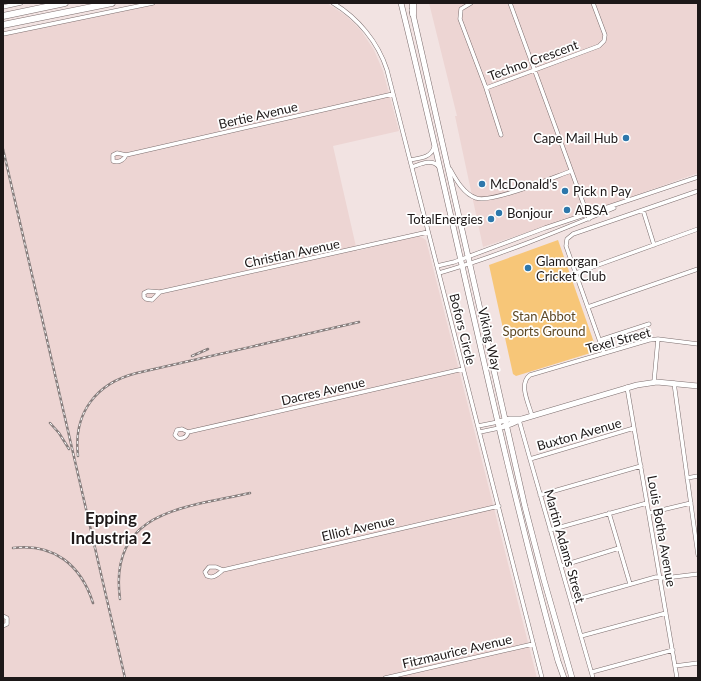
<svg xmlns="http://www.w3.org/2000/svg" width="701" height="681" viewBox="0 0 701 681" font-family="Lato,sans-serif">
	<rect width="100%" height="100%" fill="#f2e3e2"/>
	<path fill="#edd5d3" d="M162,3H327L345,15L354,23L362,32L374,50L383,71L399,131L333,146L357,251L418,235L426,240L537,678H3V36Z
		M429,3H698V173L592,211L483,247L455,116H457Z"/>
	<path fill="#f7c678" d="M558,240L597,351L516,376L513,374L489,265Z"/>
	<g fill="none" stroke-linecap="round" stroke-linejoin="round">
		<defs>
			<path id="street" d="M333,3C358,18 378,42 387,70L542,678
				M471,3L461,9L460,19L486,88L501,135
				M510,3L589,219
				M3,7L21,3
				M3,34L153,3
				M486,88L599,46L604,41L605,35L593,3
				M117,153L126,155C124,160 119,163 113,161V155Z
				M126,155L393,94
				M410,160C419,158 431,158 434,147
				M412,167C421,164 432,158 439,167
				M450,169C456,180 464,194 476,198C490,204 554,177 571,171
				M643,210L654,245
				M437,266L454,262L545,228L698,177
				M439,273C498,256 556,232 614,208
				M576,273L698,229
				M160,292L152,300L146,299L144,297V293L148,291L160,292L428,232
				M588,307L698,269
				M600,340L649,324
				M604,353L566,246L567,239L573,234L698,191
				M654,382L658,339
				M674,383L698,555
				M627,387L677,678
				M532,416C529,404 518,384 530,375L649,340L658,339L698,344
				M519,420L530,459L593,678
				M478,426L498,422
				M182,429L188,432C187,437 183,439 178,438L175,435L177,430Z
				M188,432L463,369
				M480,432L499,428
				M530,459L634,428
				M687,478L698,476
				M540,495L641,466
				M609,513L630,584
				M649,513L691,503
				M550,530L647,503
				M561,566L619,548
				M209,567H216L223,570C218,574 214,579 207,576L205,572Z
				M223,570L499,506
				M571,601L656,577L665,578L698,574
				M3,616L7,618V624L3,626
				M581,636L666,613
				M675,666L698,663
				M592,672L673,650
				M385,678L533,644"/>
			<path id="secondary" d="M401,3C455,222 498,444 558,661L564,678
				M412,10L525,507L544,580L572,678
				M498,422L510,419H521
				M499,428L511,424L522,419L637,385L657,382L698,386"/>
			<path id="highway" d="M413,3V14
				M3,16L65,3
				M3,25L112,3"/>
		</defs>
		<use href="#street" stroke="#7d6f6f" stroke-width="4.5"/>
		<use href="#secondary" stroke="#7d6f6f" stroke-width="6"/>
		<use href="#highway" stroke="#7d6f6f" stroke-width="7"/>
		<use href="#street" stroke="#fff" stroke-width="3.5"/>
		<use href="#secondary" stroke="#fff" stroke-width="5"/>
		<use href="#highway" stroke="#fff" stroke-width="6"/>
		<defs>
			<path id="rail" d="M3,149L125,678
				M192,356L208,349
				M50,423L59,433L69,449
				M78,456C73,413 96,383 137,373L359,322
				M13,548C54,543 81,565 93,603
				M120,599C108,510 185,508 250,493"/>
		</defs>
		<use href="#rail" stroke="#867d7c" stroke-width="2.5"/>
		<use href="#rail" stroke="#fff" stroke-width="1" stroke-dasharray="3" stroke-linecap="butt"/>
	</g>
	<g fill="#2d77ab" stroke="#fff" stroke-width="1.5">
		<circle cx="626" cy="138" r="4"/>
		<circle cx="482" cy="184" r="4"/>
		<circle cx="565" cy="191" r="4"/>
		<circle cx="567" cy="210" r="4"/>
		<circle cx="499" cy="213" r="4"/>
		<circle cx="491" cy="219" r="4"/>
		<circle cx="528" cy="268" r="4"/>
	</g>
	<g text-anchor="middle" stroke-width="3.5" stroke-linejoin="round" paint-order="stroke">
		<g font-size="13" fill="#1d1818" stroke="#fff">
			<text transform="translate(533 60) rotate(-20)" y="5">Techno Crescent</text>
			<text transform="translate(258 115) rotate(-13)" y="5">Bertie Avenue</text>
			<text transform="translate(292 253) rotate(-12)" y="5">Christian Avenue</text>
			<text transform="translate(463 329) rotate(76)" y="5">Bofors Circle</text>
			<text transform="translate(490 339) rotate(77)" y="5">Viking Way</text>
			<text transform="translate(618 340) rotate(-15)" y="5">Texel Street</text>
			<text transform="translate(323 391) rotate(-13)" y="5">Dacres Avenue</text>
			<text transform="translate(579 434) rotate(-16)" y="5">Buxton Avenue</text>
			<text transform="translate(358 528) rotate(-13)" y="5">Elliot Avenue</text>
			<text transform="translate(662 531) rotate(80)" y="5">Louis Botha Avenue</text>
			<text transform="translate(565 546) rotate(74)" y="5">Martin Adams Street</text>
			<text transform="translate(457 651) rotate(-13)" y="5">Fitzmaurice Avenue</text>
		</g>
		<g font-size="13" fill="#1d1818" stroke="#fff" text-anchor="start">
			<text x="618" y="143" text-anchor="end">Cape Mail Hub</text>
			<text x="490" y="189">McDonald's</text>
			<text x="573" y="196">Pick n Pay</text>
			<text x="575" y="215">ABSA</text>
			<text x="507" y="218">Bonjour</text>
			<text x="483" y="224" text-anchor="end">TotalEnergies</text>
			<text x="536" y="266">Glamorgan<tspan x="536" dy="15">Cricket Club</tspan></text>
		</g>
		<g font-size="13" fill="#5e4824" stroke="#fff">
			<text x="544" y="321">Stan Abbot<tspan x="544" dy="15">Sports Ground</tspan></text>
		</g>
		<g font-size="17" font-weight="bold" fill="#1d1818" stroke="#fff">
			<text x="111" y="524">Epping<tspan x="111" dy="20">Industria 2</tspan></text>
		</g>
	</g>
	<rect width="701" height="681" fill="none" stroke="#1d1818" stroke-width="8"/>
</svg>
